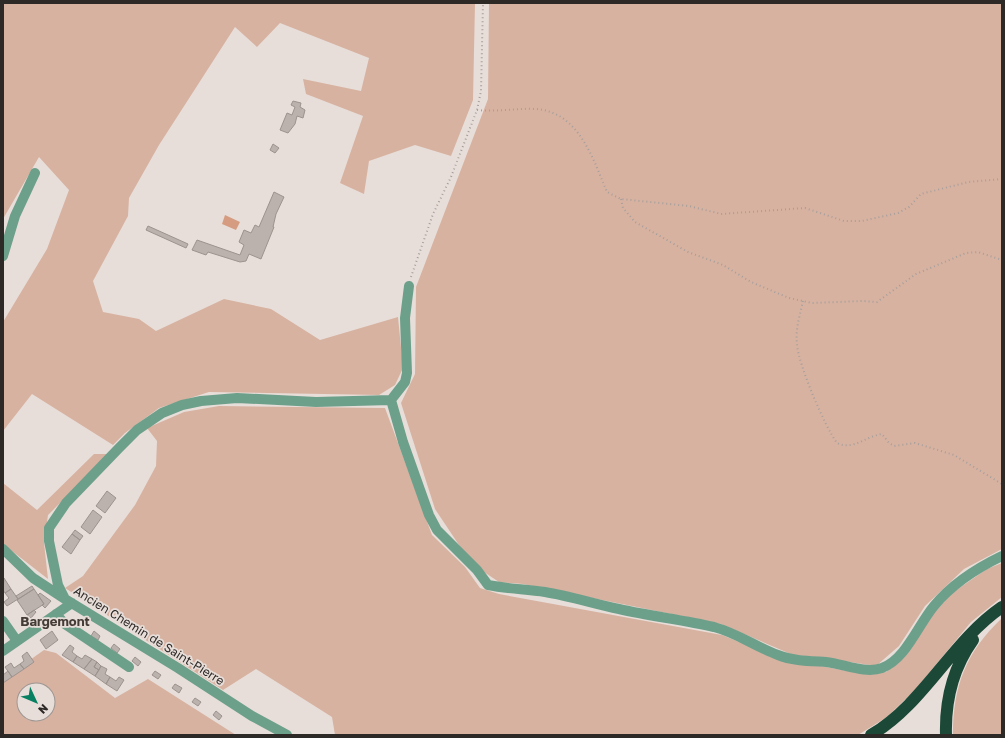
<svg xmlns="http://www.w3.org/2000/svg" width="1005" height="738" viewBox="0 0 1005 738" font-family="'Golos Text',sans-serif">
	<rect width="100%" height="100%" fill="#e8ded9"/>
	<path fill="#d7b2a1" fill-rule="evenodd" d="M3,3H475L473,100L451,156L415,145L369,161L364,194L340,183L363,116L306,94L303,79L361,91L369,58L280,23L257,47L235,27L159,145L129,198L128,216L93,281L103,312L139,319L156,331L224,299L271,309L320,340L398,317L403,368L395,385L379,395L209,392L159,408L125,433L113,445L32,394L3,431V322L47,249L69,190L39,157L3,219Z
		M489,3H1002V549L964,569L925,606L899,646L876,666L824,658L793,655L721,624L523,584L499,582L484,572L463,551L435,509L401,403L415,374L416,287L488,99Z
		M219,406L385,408L432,535L465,567L480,588L499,594L722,635L790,663L820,666L865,674L886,672L897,664L927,621L952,593L987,569L1002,563V597L971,622L915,690L887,717L858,735H335L332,717L256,669L223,690L65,588L83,576L135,505L156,466L157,441L147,428L184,412Z
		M94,454H109L48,515L44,543L48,579L3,544V483L37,510Z
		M1002,618V735H953C953,686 966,652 1002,618Z
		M44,650L56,653L115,698L148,679L236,735H3V679ZM24,690H48V714H24Z"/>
	<path fill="#d69c81" d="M225,215L240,222L236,230L222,224Z"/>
	<path fill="#bcb2ad" stroke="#9d938e" d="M293,101L301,103L300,107L305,110L303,118L297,116L295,124L288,133L280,130L287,113L292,115L295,107L291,105Z
		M273,144L279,148L275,153L270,150Z
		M274,192L284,197L276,214L273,227H274L261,259L249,254L246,261L240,262L208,252L206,255L192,250L197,240L240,255L244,245L239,242L244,230L251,233L255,225L259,227Z
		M148,226L188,244L186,248L146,230Z
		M107,491L116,498L105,513L96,506Z
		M93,510L102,517L90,534L81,527Z
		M75,530L83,536L80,540L72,534Z
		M72,534L80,540L71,554L62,547Z
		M4,578L11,589L5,593L3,590Z
		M32,586L34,589L18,599L16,596Z
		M11,589L18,599L7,606L4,602L9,598L5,593Z
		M34,589L44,604L27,615L17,600Z
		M40,593L51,601L45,608L42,605L44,604L38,595Z
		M34,610L36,612L31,618L27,615Z
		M52,631L58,640L46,649L40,640Z
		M94,631L100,636L98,640L91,636Z
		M114,644L120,649L117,653L111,648Z
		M70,645L74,648L72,652L77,656L73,662L62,655Z
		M27,652L34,662L24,669L20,664L24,661L22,656Z
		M85,655L92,659L84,669L73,662L77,656L82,659Z
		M135,657L141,662L138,666L132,661Z
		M92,659L97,662L94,667L99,670L95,676L84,669Z
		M97,662L101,666L99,670L94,667Z
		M11,663L14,668L20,664L24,669L12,677L5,667Z
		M101,666L107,669L105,674L110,677L106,684L95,676Z
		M8,671L12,677L3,683V675Z
		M155,671L161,675L158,679L152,675Z
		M110,677L116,681L119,677L124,680L117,691L106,684Z
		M175,684L182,688L179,693L172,688Z
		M195,698L201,702L198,706L192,702Z
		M216,711L222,716L219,720L213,715Z"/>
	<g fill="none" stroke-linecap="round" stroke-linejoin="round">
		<path stroke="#a79f9b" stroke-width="2" stroke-dasharray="1 3" stroke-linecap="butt" d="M477,110C497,112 516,108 536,109C579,112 593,159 607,192L621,199L689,206L721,214L805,208L844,221H862L898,213L909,207L921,194L968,182L1002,179
			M621,199L623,208L635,222L688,252L723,265L751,282L789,298L812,303L863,301L877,302L916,274L966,253L978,252L1002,260
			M411,277L433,214L451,177L477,110L481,91L483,3
			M803,301C800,315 795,330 797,344C798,364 825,427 837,443C853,451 866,436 882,434L889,443L894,446L915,443L954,455L1002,484"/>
		<path stroke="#6da08b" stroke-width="10" d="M3,256L15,216L35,173
			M391,400L405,382L407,373L405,318L409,286
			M3,549L33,578L65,599L178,668L252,716L287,735
			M65,599L58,585L49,541V528L66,503L119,448L137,430L162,413L182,405L201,401L237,398L316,402L391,400L403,442L429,515L437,530L477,570L488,585C507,589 526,589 545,592C570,596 594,604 619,609C650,616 683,620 714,627C737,633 756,647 778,655C793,661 810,661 826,662C844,664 865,674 882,668C906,659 918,625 934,606C952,584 977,568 1002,556
			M56,614L65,624L129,667
			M3,621L17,641
			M3,651L72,603"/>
		<path stroke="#1c4838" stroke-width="12" d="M871,735C924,704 951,642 1002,607
			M946,735C945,701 953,668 973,640"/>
	</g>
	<g text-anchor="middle" stroke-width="3.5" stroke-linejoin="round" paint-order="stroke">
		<g font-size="12" fill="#2c2927" stroke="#e8ded9">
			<text transform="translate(149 636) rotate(32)" y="4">Ancien Chemin de Saint-Pierre</text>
		</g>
		<g font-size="13" font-weight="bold" fill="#453c38" stroke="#e8ded9">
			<text x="55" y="626">Bargemont</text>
		</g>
	</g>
	<rect width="1005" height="738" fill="none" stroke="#2c2927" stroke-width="8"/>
	<g transform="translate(36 702) rotate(134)"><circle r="19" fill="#e8ded9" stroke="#9d9692"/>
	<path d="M0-3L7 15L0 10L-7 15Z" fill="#068060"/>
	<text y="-6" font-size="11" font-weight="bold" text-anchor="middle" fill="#2c2927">N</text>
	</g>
</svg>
